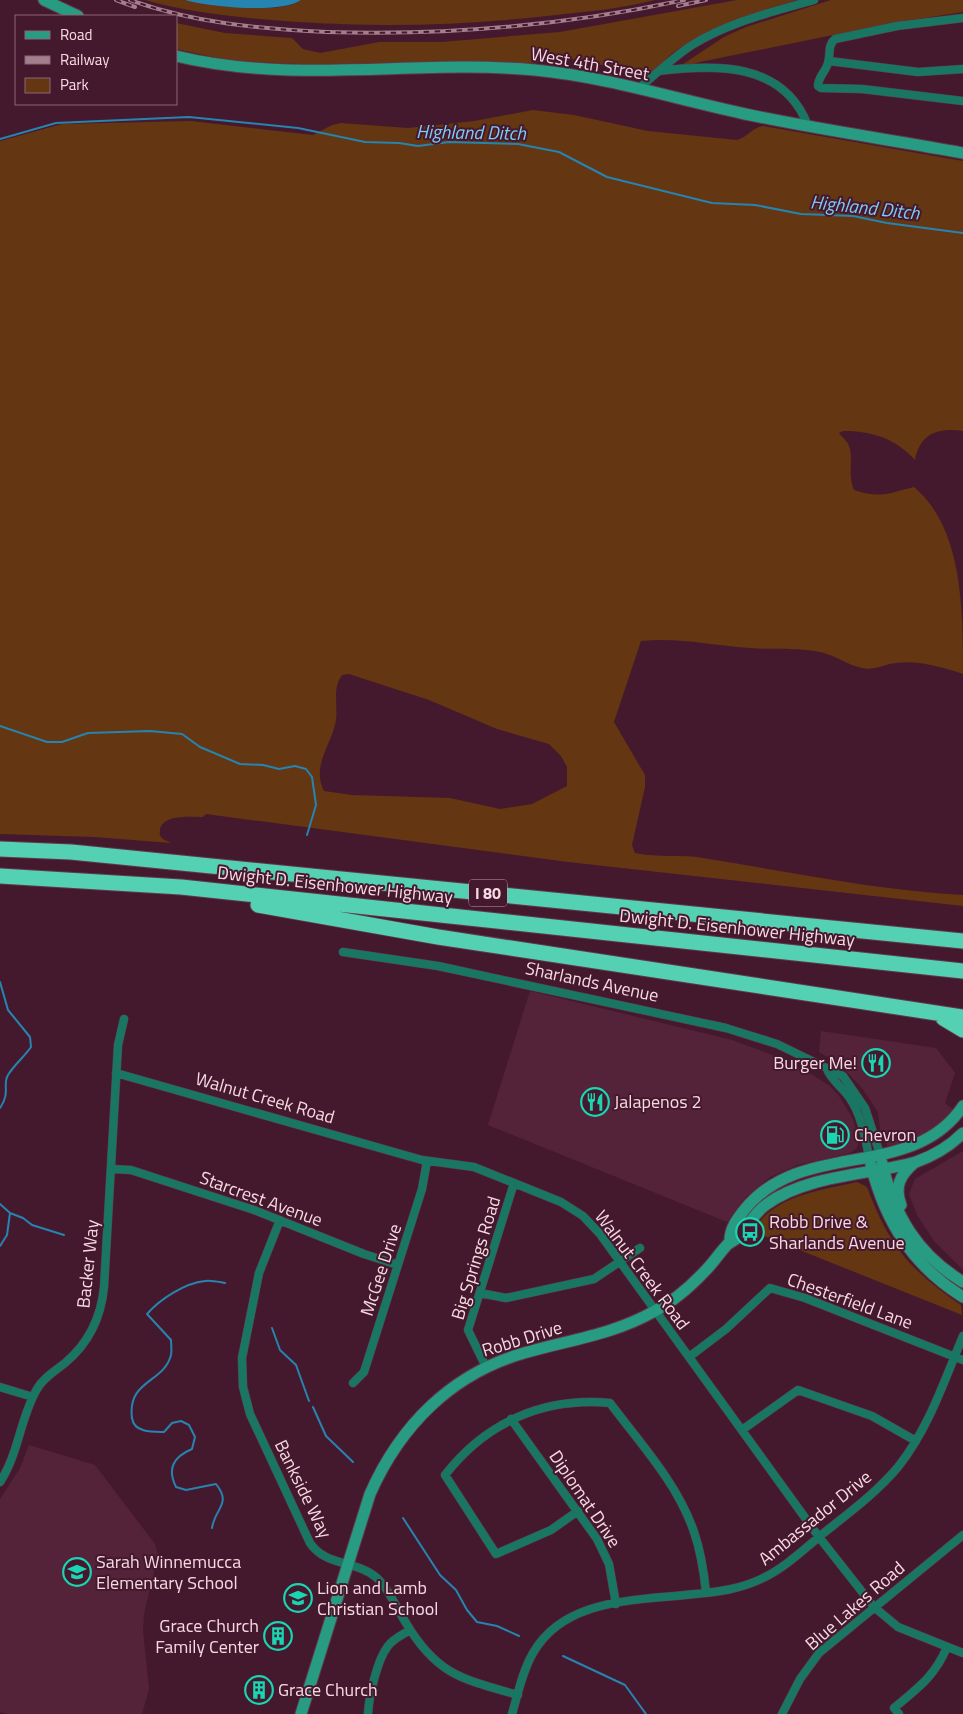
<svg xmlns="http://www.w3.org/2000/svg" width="963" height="1714" viewBox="0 0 963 1714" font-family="'Titillium Web',sans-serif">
	<rect width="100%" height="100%" fill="#45192d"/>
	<path fill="#552339" d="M530,991L732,1040L778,1057L811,1074L830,1086L839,1096L853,1119L859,1140L857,1148L850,1153L797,1165L770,1177L746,1197L727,1222L488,1125Z
		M821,1031L936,1048L955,1073L945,1103L954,1110L941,1124L917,1139L888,1146L881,1136L878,1112L862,1088L839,1064L819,1052Z
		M963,1151V1270L934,1241L917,1215L909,1194L915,1179Z
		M29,1445L95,1465L155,1544L158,1555L144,1614L143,1631L149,1689L142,1714H7L0,1712V1499L20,1468Z"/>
	<path fill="#643611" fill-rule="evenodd" d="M145,0C158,0 171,0 184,0C212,2 277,17 301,0H655C620,9 584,12 547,16C448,27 348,28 249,18C213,14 180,10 145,0Z
		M737,0H797C755,13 713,24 677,50C666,57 658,69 647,75L574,59L528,63L301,64L232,61L176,49V23L225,33L292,38L303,49L320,53L379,42H441L560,32Z
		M831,0H963V12L887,24L700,62L677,68L724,37L746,27Z
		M533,110L574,115L648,131L737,140C748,137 753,127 763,126L963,161V431C937,427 920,434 915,460C895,438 872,431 843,431L839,433C842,437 848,442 849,446C854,457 847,474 854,490C881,499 889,493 914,487C963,528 963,610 963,674C943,667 917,660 896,663C884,664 874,671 862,668C848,665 834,655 820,652C798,647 774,650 751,648C715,646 679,637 641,641L614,722L645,775V787L632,845L635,853C658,858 681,854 703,858C790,872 875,890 963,895V906L568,862L206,814L203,817C191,817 164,814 160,829C160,832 159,835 161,837C163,840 168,841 171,843L94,837L0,834V141L62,124L191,121L313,135L332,125L341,123L408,128L474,121ZM349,674L429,700L497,729L549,744L561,756L567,767V786L532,804L500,809L450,798L352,795L324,791C311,765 332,745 336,720C338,705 332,689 342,675Z
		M857,1182L867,1187C889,1246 910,1270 961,1305L962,1315L752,1231C776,1195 817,1191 857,1182Z"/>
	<path fill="#2684b1" d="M185,0H301C282,14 209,7 185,0Z"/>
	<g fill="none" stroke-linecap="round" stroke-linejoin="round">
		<path stroke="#2684b1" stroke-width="2" d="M0,139L56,123L189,117L298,128L365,142L399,143L418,146L449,142L518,144L559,152L607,177L712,203L755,205L801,214L853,216L887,223L963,233
			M0,726L47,742H62L88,733L150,731L182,734L200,747L240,764L263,765L279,769L295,766L306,769L312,777L316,805L307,835
			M0,982L8,1010L30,1037L31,1047C24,1057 14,1065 8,1075C2,1085 11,1092 0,1108
			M0,1204L10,1213L7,1235L0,1246
			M10,1213L23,1218L32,1225L64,1235
			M272,1328L280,1350L296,1365L309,1401
			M313,1407L326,1436L353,1462
			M403,1518L440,1575L456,1590L467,1610L477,1622L497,1626L519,1636
			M212,1528C215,1508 232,1504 216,1484L186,1490L176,1487C167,1469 173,1457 192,1449L195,1437L189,1425L181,1421L172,1423L164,1432C153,1432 134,1433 132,1418C127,1380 164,1383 171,1355C172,1351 171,1344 171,1340L147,1314C160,1299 185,1283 205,1281C211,1280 219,1282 225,1283
			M563,1656L625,1685L646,1714"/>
		<defs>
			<path id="street" d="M963,18L897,26L835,39C827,46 831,53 828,63C826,71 818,77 818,86L821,88L862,89L963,101
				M829,61L918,72L963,69
				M659,71C716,64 784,62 808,126
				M638,89C656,74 672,58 692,45C729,22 772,12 814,0
				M343,952L438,966L726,1028L777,1044L843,1076L865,1108L880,1154
				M827,1069C831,1080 842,1087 849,1097C861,1114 865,1136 869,1157
				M116,1073L422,1160L474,1167L561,1202L583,1216L600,1234L819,1537L874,1607L898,1627L963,1653
				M111,1169L131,1170L254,1210L364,1254L398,1265
				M280,1220L259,1273L242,1358L243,1387L250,1414L310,1543C326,1567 357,1560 377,1578C389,1589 397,1609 406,1623C437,1675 462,1679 518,1695
				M480,1293L506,1298L594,1279L640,1248
				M689,1357L726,1329L770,1288L805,1298L963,1360
				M486,1367L468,1330L514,1183
				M353,1383L364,1372L422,1189L427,1161
				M0,1387L33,1397
				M511,1419L597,1539L609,1564L616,1604
				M742,1430L798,1390L872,1416L916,1441
				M0,1482C19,1453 20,1418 37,1389C43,1378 55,1371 65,1363C89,1343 101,1318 104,1287L118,1045L124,1019
				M578,1511L551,1530L496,1554L445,1475C486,1422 544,1397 610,1403C640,1443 678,1484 694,1532C701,1552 704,1572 706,1593
				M368,1714C369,1696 377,1660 388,1646C393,1639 402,1635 410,1630
				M512,1714C518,1694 522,1672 533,1653C565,1597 638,1601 695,1594C718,1592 740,1589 761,1579C785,1568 804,1549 825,1532C850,1512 877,1492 898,1467C929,1428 944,1381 963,1336
				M782,1714L800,1679L819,1653L963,1535
				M899,1714L894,1708C918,1688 935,1676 947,1647"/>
			<path id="secondary" d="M44,0L78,16
				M176,56C295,85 415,59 535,70C608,77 679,100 750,115C821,130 892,140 963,153
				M882,1163C894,1215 917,1254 963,1282
				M871,1165C885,1222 913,1266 963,1297
				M901,1205C894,1187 900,1175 914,1163
				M730,1243C729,1229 737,1219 745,1209C803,1138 912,1182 963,1106
				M301,1714L370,1494C400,1426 451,1374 524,1353C568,1340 612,1335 653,1312C673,1302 691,1286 706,1270C714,1262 720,1252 728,1244C732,1241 737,1240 740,1235C749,1224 755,1212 767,1204C807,1175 869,1175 916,1162C933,1156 950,1146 963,1133"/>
			<path id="highway" d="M0,849L71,852L963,941
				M0,876L181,887L963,971
				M258,905L438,937L963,1017
				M943,1018L963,1030"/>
		</defs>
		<use href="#street" stroke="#61384a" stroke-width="9"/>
		<use href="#secondary" stroke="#61384a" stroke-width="13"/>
		<use href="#highway" stroke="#61384a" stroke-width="17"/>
		<use href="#street" stroke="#197663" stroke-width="8"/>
		<use href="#secondary" stroke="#279c83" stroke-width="11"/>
		<use href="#highway" stroke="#54d0b3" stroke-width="15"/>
		<defs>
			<path id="rail" d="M116,0L135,7
				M130,0C194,23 260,29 327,32C447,36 567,25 684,0
				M678,6L706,0"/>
		</defs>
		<use href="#rail" stroke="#a37e8d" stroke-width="4"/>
		<use href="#rail" stroke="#45192d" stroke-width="2" stroke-dasharray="5.5" stroke-linecap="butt"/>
	</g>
	<defs>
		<symbol id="restaurant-ring" viewBox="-11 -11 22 22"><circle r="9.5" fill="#45192d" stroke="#19d5b2" stroke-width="1.5"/><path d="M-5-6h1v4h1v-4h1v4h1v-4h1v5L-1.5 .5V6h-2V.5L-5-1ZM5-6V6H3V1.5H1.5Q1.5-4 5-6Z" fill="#19d5b2"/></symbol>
		<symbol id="fuel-ring" viewBox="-11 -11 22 22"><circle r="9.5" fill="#45192d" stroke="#19d5b2" stroke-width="1.5"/><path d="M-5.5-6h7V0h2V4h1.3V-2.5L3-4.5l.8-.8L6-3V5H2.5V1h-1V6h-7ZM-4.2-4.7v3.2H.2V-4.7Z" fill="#19d5b2"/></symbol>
		<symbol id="bus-ring" viewBox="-11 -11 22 22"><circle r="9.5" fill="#45192d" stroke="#19d5b2" stroke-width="1.5"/><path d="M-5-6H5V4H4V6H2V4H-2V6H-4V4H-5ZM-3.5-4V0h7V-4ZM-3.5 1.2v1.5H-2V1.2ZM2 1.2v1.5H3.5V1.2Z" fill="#19d5b2"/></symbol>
		<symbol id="school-ring" viewBox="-11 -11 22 22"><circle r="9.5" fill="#45192d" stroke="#19d5b2" stroke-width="1.5"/><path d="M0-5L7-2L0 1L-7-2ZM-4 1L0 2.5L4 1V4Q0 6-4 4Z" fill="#19d5b2"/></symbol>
		<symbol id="building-ring" viewBox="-11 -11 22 22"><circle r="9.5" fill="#45192d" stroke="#19d5b2" stroke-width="1.5"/><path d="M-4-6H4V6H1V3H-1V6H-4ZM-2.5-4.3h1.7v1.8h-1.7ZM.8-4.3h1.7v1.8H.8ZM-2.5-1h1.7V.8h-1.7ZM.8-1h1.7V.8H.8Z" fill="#19d5b2"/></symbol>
	</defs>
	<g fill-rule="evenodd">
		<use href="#restaurant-ring" x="860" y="1047" width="32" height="32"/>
		<use href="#restaurant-ring" x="579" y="1086" width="32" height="32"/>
		<use href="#fuel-ring" x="819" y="1119" width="32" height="32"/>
		<use href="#bus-ring" x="734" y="1216" width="32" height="32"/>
		<use href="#school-ring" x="61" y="1556" width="32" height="32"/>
		<use href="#school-ring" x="282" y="1582" width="32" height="32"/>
		<use href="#building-ring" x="262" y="1620" width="32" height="32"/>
		<use href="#building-ring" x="243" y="1674" width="32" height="32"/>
	</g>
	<g text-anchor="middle" stroke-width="4" stroke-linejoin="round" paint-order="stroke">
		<rect fill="#45192d" stroke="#c29fac" stroke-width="1" x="469" y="879.5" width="38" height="27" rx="4"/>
		<g font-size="16" font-weight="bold" fill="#f7d9e3">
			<text x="488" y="899">I 80</text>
		</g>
		<g font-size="18" fill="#f7d9e3" stroke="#45192d">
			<text transform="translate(590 64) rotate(10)" y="6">West 4th Street</text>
			<text transform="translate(335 885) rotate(6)" y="6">Dwight D. Eisenhower Highway</text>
			<text transform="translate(737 928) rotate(6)" y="6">Dwight D. Eisenhower Highway</text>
			<text transform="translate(592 982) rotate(12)" y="6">Sharlands Avenue</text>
			<text transform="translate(265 1098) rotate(16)" y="6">Walnut Creek Road</text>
			<text transform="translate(261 1199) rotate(20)" y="6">Starcrest Avenue</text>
			<text transform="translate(476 1258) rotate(-73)" y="6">Big Springs Road</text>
			<text transform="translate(88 1264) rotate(-84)" y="6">Backer Way</text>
			<text transform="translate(381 1270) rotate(-72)" y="6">McGee Drive</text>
			<text transform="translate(642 1270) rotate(53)" y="6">Walnut Creek Road</text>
			<text transform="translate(850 1301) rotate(20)" y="6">Chesterfield Lane</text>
			<text transform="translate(522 1339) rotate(-17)" y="6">Robb Drive</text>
			<text transform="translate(303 1489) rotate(64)" y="6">Bankside Way</text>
			<text transform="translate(585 1499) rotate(56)" y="6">Diplomat Drive</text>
			<text transform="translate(815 1518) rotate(-39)" y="6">Ambassador Drive</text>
			<text transform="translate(855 1606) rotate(-41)" y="6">Blue Lakes Road</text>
		</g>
		<g font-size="18" fill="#f7d9e3" stroke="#45192d" text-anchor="start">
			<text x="857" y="1069" text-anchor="end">Burger Me!</text>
			<text x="614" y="1108">Jalapenos 2</text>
			<text x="854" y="1141">Chevron</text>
			<text x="769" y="1228">Robb Drive &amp;<tspan x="769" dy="21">Sharlands Avenue</tspan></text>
			<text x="96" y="1568">Sarah Winnemucca<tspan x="96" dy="21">Elementary School</tspan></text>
			<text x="317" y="1594">Lion and Lamb<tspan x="317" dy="21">Christian School</tspan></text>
			<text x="259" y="1632" text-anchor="end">Grace Church<tspan x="259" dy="21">Family Center</tspan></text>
			<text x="278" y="1696">Grace Church</text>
		</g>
		<g font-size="19" font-style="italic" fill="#7ccbf8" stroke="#45192d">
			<text transform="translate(471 132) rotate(1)" y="7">Highland Ditch</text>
			<text transform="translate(865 207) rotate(6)" y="7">Highland Ditch</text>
		</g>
	</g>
	<rect x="15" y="15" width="162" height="90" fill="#45192d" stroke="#8c6676"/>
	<rect x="25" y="31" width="25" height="8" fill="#279c83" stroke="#8c6676"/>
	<text x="60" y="40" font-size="15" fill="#f7d9e3">Road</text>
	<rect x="25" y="56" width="25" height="8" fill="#a37e8d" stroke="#8c6676"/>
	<text x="60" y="65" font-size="15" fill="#f7d9e3">Railway</text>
	<rect x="25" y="78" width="25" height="15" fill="#643611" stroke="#8c6676"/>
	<text x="60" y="90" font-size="15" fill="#f7d9e3">Park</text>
</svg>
